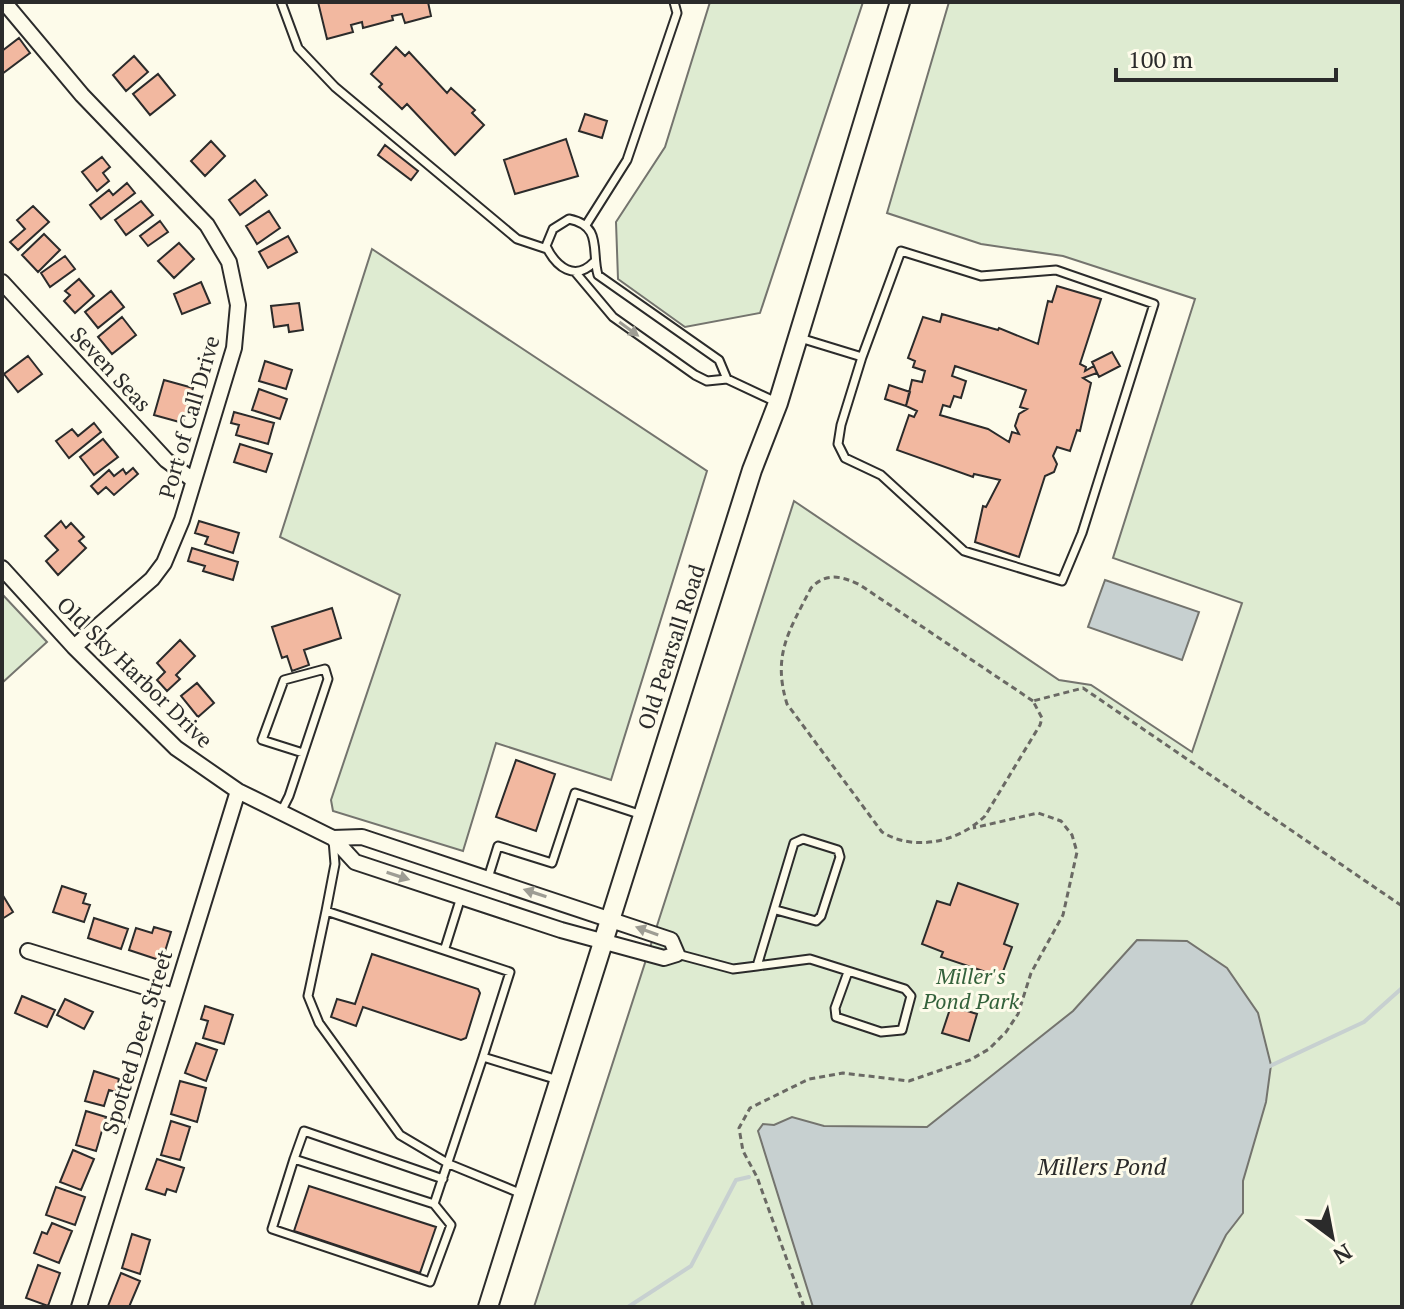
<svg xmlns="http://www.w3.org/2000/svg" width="1404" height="1309" viewBox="0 0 1404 1309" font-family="'PT Serif',serif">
	<rect width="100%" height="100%" fill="#fdfbea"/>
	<path fill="#deebd1" stroke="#74746e" stroke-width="2" d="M710,2H863L760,313L685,327L618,279L616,222L665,147Z
		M949,2H1402V1307H534L794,501L1059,680L1091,685L1192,752L1242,603L1113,558L1195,299L1063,256L981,244L887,213Z
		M372,249L707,471L611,780L496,743L463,851L333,811L331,800L400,595L280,537Z
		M2,594L47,642L2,683Z"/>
	<path fill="#c7d0d0" stroke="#74746e" stroke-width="2" d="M1105,580L1199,612L1182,660L1088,627Z
		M1137,940L1187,941L1227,968L1258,1013L1271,1065L1266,1102L1243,1181V1213L1226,1235L1190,1307H813L758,1131L763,1124L774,1125L792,1117L824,1126L927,1127L1073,1011Z"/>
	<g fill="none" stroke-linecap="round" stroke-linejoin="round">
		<path stroke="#c7d0d0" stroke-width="4" d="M1268,1067L1364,1022L1402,988
			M628,1307L691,1266L736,1180L749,1177"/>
	</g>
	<path fill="#f2b8a0" stroke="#2b2b2b" stroke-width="2" fill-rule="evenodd" d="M318,2H428L431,16L405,23L402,14L392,16L393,20L363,28L362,22L351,25L353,32L327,39Z
		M19,38L30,53L2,74V51Z
		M396,47L405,56L409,52L447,93L451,88L475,110L472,113L484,125L455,155L407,104L402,109L379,87L382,84L371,74Z
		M134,56L148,72L126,91L113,75Z
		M158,74L175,95L150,115L133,94Z
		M585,114L607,121L602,138L579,131Z
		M566,139L578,176L515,194L504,160Z
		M211,141L225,156L205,176L191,161Z
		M385,145L418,171L411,180L378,155Z
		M102,157L110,167L103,173L109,181L97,191L82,172Z
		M255,180L267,195L240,215L229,200Z
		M127,183L135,193L101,219L90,205L109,190L113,195Z
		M141,201L153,215L126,235L115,220Z
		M33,206L49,222L18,250L10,242L25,229L17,220Z
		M269,211L280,228L257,244L246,226Z
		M160,221L168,232L148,246L140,236Z
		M44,234L60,250L38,272L22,255Z
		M288,236L297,252L268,268L259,252Z
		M179,243L194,259L174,278L158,261Z
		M65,256L75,269L50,287L41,273Z
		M79,279L94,296L75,313L64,301L70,295L65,291Z
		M201,282L210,303L182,314L174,294Z
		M1057,286L1101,299L1080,364L1086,367L1085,371L1094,366L1097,373L1083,378L1091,383L1080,431L1077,430L1070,451L1057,447L1053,456L1057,464L1054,472L1045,476L1019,557L975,542L983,506L986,507L1000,480L974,474L973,477L897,450L909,415L914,417L917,411L906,406L912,380L922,382L925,371L913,367L915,361L908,358L923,317L940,322L942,314L998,330L999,328L1038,344L1048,301L1052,302ZM955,366L1026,390L1020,407L1027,409L1019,414L1015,426L1019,434L1012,432L1009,442L988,429L940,415L943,405L950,407L954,396L961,398L966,381L952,376Z
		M111,291L124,307L98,328L85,312Z
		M299,303L303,330L289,332L288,325L274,327L271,306Z
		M122,317L136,335L112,354L98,337Z
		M1112,352L1120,366L1099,377L1092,362Z
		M28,356L42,374L18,392L4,374Z
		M265,361L292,370L286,389L259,381Z
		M164,380L193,388L183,423L154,415Z
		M889,385L910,392L906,406L885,399Z
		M259,389L287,399L280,419L252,410Z
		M234,412L274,423L268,444L236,435L239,425L231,423Z
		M94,423L101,432L69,458L56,441L72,429L78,436Z
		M103,439L118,457L94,475L80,457Z
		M240,444L272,454L266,472L234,462Z
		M133,468L138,474L114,495L106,487L98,494L91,486L109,470L114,476L123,469L126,474Z
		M61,521L66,528L71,523L84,537L79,541L86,548L58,575L46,561L58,550L45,536Z
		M199,521L239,533L233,553L205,544L208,537L195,533Z
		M192,548L238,562L233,580L203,571L205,566L188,561Z
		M332,608L341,638L304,650L309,665L292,671L287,656L282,658L272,627Z
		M180,640L195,656L176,675L180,679L167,691L157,680L165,672L157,663Z
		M197,683L214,703L198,717L181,696Z
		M516,760L555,774L536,831L496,817Z
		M958,883L1018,904L1004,944L1012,947L1001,977L941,957L943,952L922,944L937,901L950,905Z
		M62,886L86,894L83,903L90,905L84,922L53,912Z
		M2,894L13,912L2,919Z
		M94,918L128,929L121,949L88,938Z
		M154,927L171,932L162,961L129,950L136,928L152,933Z
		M372,954L478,989L480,993L466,1038L461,1040L363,1007L356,1026L331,1017L337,999L355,1004Z
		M22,996L55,1010L47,1027L15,1013Z
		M65,999L93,1012L84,1029L57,1015Z
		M205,1006L233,1015L224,1044L203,1038L208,1021L201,1019Z
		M951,1006L977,1014L969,1041L942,1033Z
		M196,1043L217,1050L206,1081L185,1073Z
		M94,1071L119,1079L116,1092L109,1090L104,1106L85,1101Z
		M180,1081L206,1088L197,1122L171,1114Z
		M86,1111L106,1117L96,1151L76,1145Z
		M171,1121L190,1127L180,1160L161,1155Z
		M73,1150L94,1159L81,1190L60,1182Z
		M157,1159L184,1168L176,1192L167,1189L165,1195L146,1189Z
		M309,1186L436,1227L420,1273L294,1231Z
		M56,1187L85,1197L75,1225L46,1215Z
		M52,1223L72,1231L59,1263L34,1253L42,1232L47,1234Z
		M132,1234L150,1240L140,1274L122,1268Z
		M38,1265L60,1273L48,1306L26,1298Z
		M121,1273L140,1281L129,1307H112L108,1306Z"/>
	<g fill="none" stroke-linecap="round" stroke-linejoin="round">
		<defs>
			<path id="service" d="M281,2L298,48L335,87L517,239L547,249
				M586,225L627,160L677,13L674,2
				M594,262C575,282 556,267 546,246L553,229L569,219C603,226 591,251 598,275L719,360L727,379
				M576,273L613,317L695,375L707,381L727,379L776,402
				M800,338L862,357L841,425L838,444L845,458L881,475L964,551L1062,581L1082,533L1154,304L1056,270L981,276L901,251L862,357
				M281,812L289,796L328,679L325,669L284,680L262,740L303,753
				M333,840L335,864L326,911L510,972L483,1057L558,1080
				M488,878L498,846L552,863L575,793L642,815
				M326,911L308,996L319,1023L400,1135L449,1164L522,1194
				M445,948L461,897
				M677,954L733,969L757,966L794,843L803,839L838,850L840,857L821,916L816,921L776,910
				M757,966L810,959L905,989L911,996L902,1030L881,1032L836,1017L835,1008L848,972
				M294,1159L304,1131L443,1179
				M434,1204L451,1225L430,1282L272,1229L294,1159L434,1204L483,1057"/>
			<path id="minor" d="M4,2L82,95L207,225L229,262L238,305L234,348L182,520L164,563L152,579L74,647
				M2,282L166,460L193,480
				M2,568L74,647L176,748L238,791L333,838L355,862L561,930L664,958L677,954L671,940L362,837L333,838
				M28,951L174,996
				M79,1307L238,791"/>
			<path id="secondary" d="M488,1307L752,470L778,403L900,2"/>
		</defs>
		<use href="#service" stroke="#2b2b2b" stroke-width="11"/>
		<use href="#minor" stroke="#2b2b2b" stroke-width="18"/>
		<use href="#secondary" stroke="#2b2b2b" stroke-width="22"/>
		<path stroke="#6a6964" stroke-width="3" stroke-dasharray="6 4" stroke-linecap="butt" d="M1033,701L860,585C842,576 826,572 811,588C789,631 772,655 787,704L882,832C914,852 959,842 985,816L1040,725L1042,718L1033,701L1083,688L1402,906
			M804,1307L757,1177L743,1151L739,1128L750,1108L809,1079L843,1073L909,1081L970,1060L989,1049L1006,1032L1018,1014L1031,973L1063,915L1077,852L1072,835L1061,821L1038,813L973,828"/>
		<use href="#service" stroke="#fdfbea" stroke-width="7"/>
		<use href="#minor" stroke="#fdfbea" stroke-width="14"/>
		<use href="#secondary" stroke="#fdfbea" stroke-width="18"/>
	</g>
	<defs><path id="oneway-solid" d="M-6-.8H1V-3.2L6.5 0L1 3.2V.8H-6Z" transform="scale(2)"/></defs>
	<g fill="#9e9d94">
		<use href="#oneway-solid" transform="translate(629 329) rotate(36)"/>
		<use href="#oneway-solid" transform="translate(398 876) rotate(18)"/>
		<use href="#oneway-solid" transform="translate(535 893) rotate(-162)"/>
		<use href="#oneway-solid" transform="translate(647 931) rotate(-160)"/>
	</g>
	<g text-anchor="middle" stroke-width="6" stroke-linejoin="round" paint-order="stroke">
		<g font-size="22" fill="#2b2b2b" stroke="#fdfbea">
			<text transform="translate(111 369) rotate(47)" y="8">Seven Seas</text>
			<text transform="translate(189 417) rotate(-74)" y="8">Port of Call Drive</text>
			<text transform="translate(671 647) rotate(-72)" y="8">Old Pearsall Road</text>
			<text transform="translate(135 672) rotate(44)" y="8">Old Sky Harbor Drive</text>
			<text transform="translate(137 1042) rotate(-73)" y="8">Spotted Deer Street</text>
		</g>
		<g font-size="22" font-style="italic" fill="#34623c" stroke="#fdfbea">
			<text x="971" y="984">Miller's<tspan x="971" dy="25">Pond Park</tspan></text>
		</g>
		<g font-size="24" font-style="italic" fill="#2b2b2b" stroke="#fdfbea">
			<text x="1102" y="1175">Millers Pond</text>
		</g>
	</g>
	<rect width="1404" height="1309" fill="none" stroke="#2b2b2b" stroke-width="8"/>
	<g transform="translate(1332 1237) rotate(148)" stroke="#fdfbea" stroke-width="6" paint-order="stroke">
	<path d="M0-6L14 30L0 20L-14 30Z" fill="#2b2b2b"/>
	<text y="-12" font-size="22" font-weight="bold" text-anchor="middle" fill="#2b2b2b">N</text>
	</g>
	<path d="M1116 68v12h220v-12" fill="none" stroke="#2b2b2b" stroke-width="4"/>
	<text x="1128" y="68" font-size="24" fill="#2b2b2b" stroke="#fdfbea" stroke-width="6" paint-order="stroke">100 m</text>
</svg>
